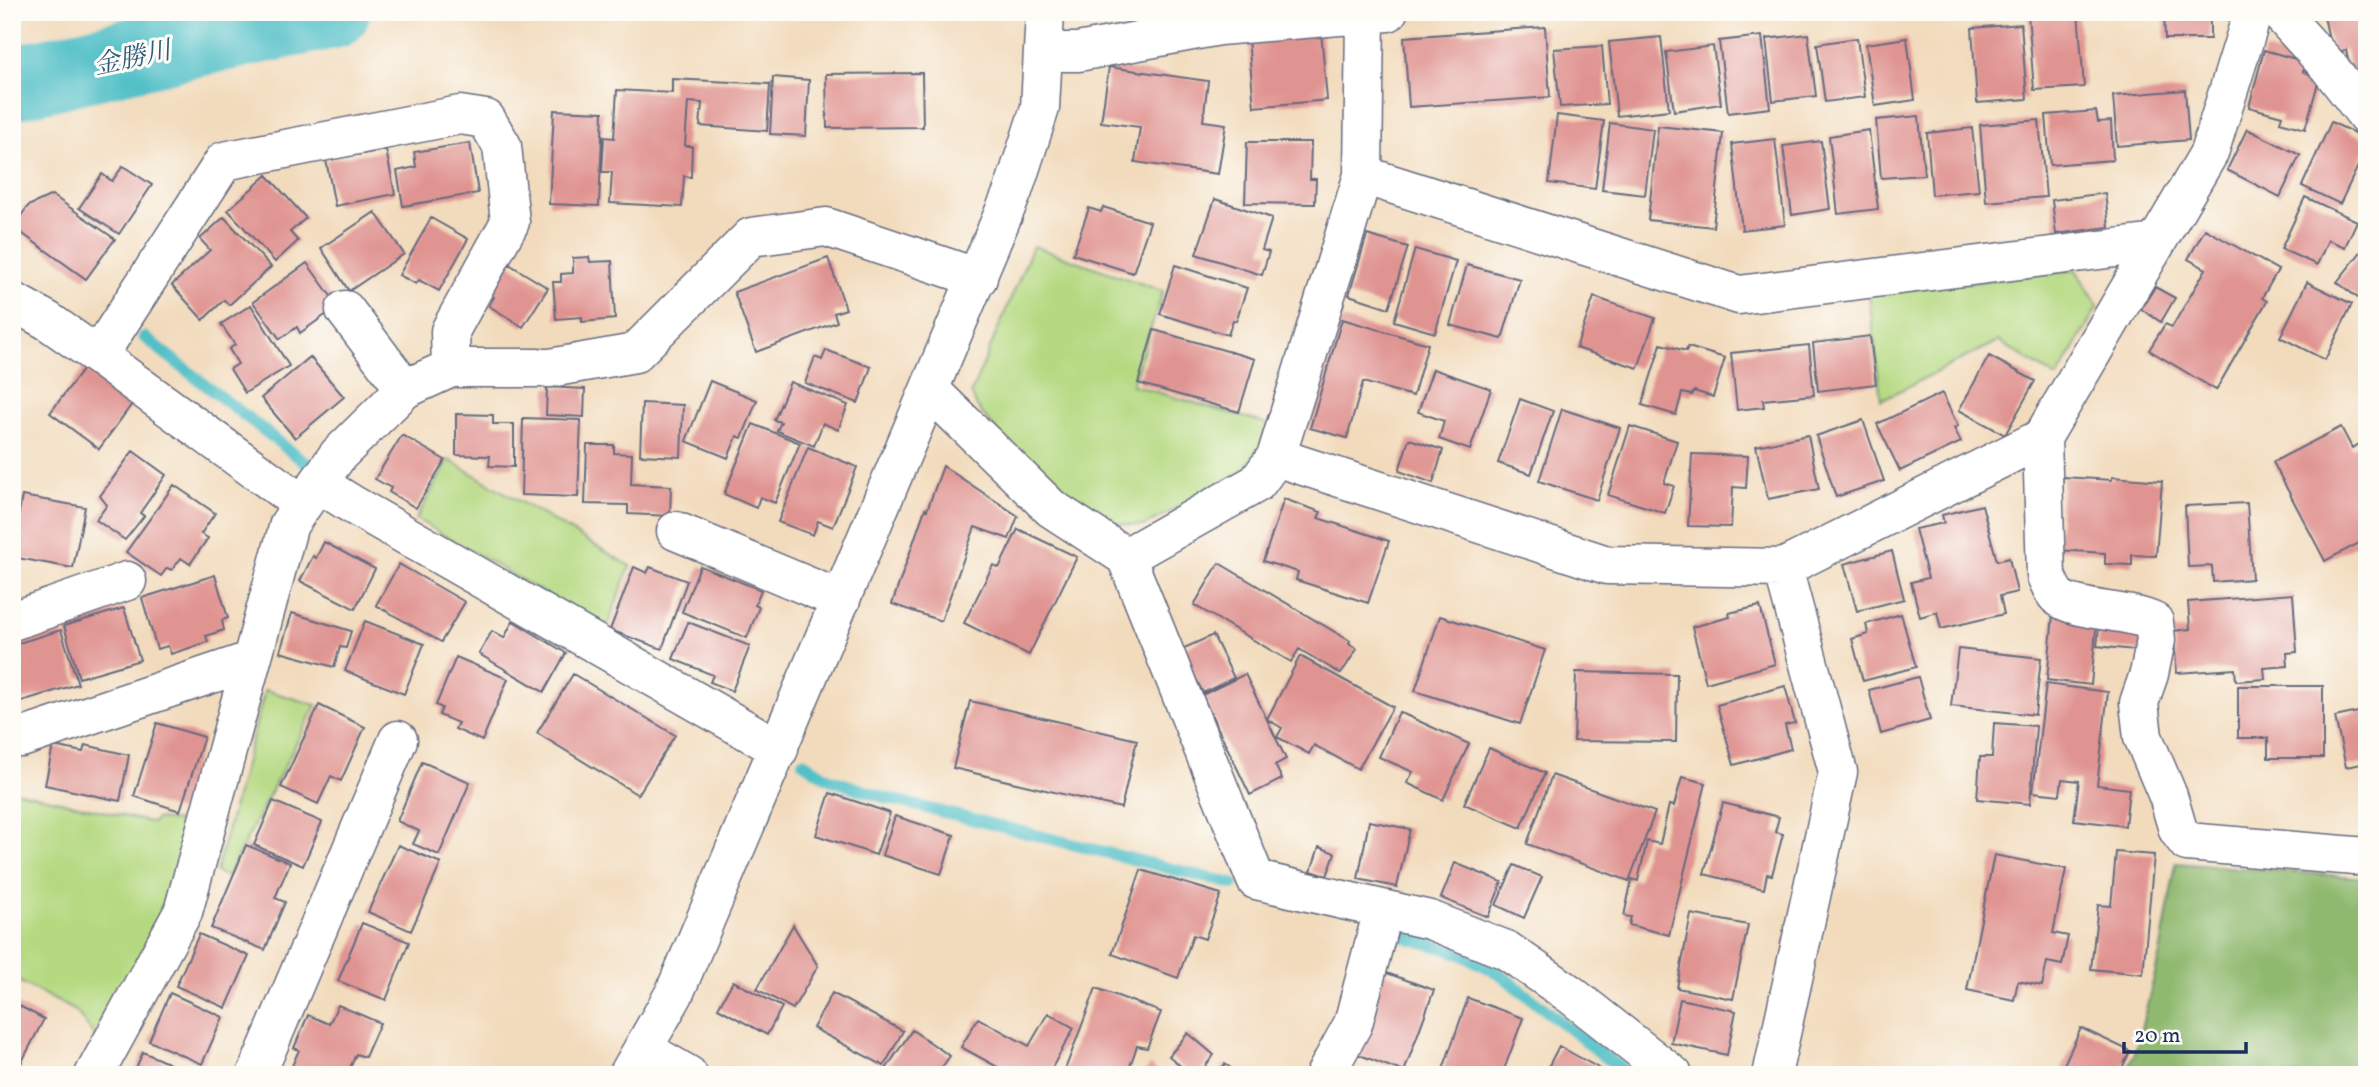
<svg xmlns="http://www.w3.org/2000/svg" width="2379" height="1087" viewBox="0 0 2379 1087" font-family="Vollkorn,'Noto Serif JP',serif">
	<rect width="100%" height="100%" fill="#fdfcf7"/>
	<filter id="ink" filterUnits="userSpaceOnUse"><feTurbulence type="fractalNoise" baseFrequency=".0143" numOctaves="2"/><feDisplacementMap in="SourceGraphic" scale="14" xChannelSelector="R" yChannelSelector="G"/><feConvolveMatrix kernelMatrix="1 2 1 2 8 2 1 2 1" color-interpolation-filters="sRGB"/></filter>
	<filter id="wash" filterUnits="userSpaceOnUse"><feTurbulence type="fractalNoise" baseFrequency=".00686" numOctaves="4" result="noise"/><feDisplacementMap in="SourceGraphic" scale="28" xChannelSelector="R" yChannelSelector="G"/><feGaussianBlur stdDeviation="1.57" result="paint"/><feColorMatrix in="noise" values="0 0 0 0 0 0 0 0 0 0 0 0 0 0 0 0 0 1.4 0 .05"/><feComposite in="paint" operator="in"/></filter>
	<g filter="url(#wash)">
		<rect width="100%" height="100%" fill="#f2dbbd"/>
		<path fill="#b5d981" stroke="#688470" stroke-width="2" d="M1033,246L1163,291L1132,385L1268,424L1260,447L1239,474L1144,526L1103,522L1048,480L995,429L977,407L971,393Z
			M2076,270L2098,306L2057,378L1998,341L1881,400L1869,294Z
			M449,460L630,566L606,629L416,519Z
			M265,690L316,705L227,877L216,872Z
			M12,790L153,823L156,819L187,822L175,883L151,944L96,1038L76,1011L12,978Z"/>
		<path fill="#90b96f" stroke="#567466" stroke-width="2" d="M2176,863L2367,878V1075H2124L2135,1053L2160,954Z"/>
		<g fill="none" stroke-linecap="round" stroke-linejoin="round">
			<path stroke="#52c0c8" stroke-width="12" d="M144,337L307,464
				M803,762L829,779L886,798L1233,884
				M1395,934L1456,952L1500,974L1608,1059L1631,1075"/>
			<path stroke="#52c0c8" stroke-width="74" d="M12,83L177,44L333,12"/>
		</g>
		<g id="blocks">
			<path fill="#e09492" d="M2078,12L2084,87L2034,90L2028,14Z
				M2164,12H2210V39H2165Z
				M2323,12H2367V75L2352,78L2346,50L2332,53Z
				M2021,24L2027,99L1977,103L1972,28Z
				M1545,27L1550,97L1409,107L1404,37Z
				M1321,31L1327,100L1254,107L1248,39Z
				M1808,34L1816,96L1773,101L1766,39Z
				M1762,36L1770,108L1728,113L1719,41Z
				M1661,37L1669,110L1617,116L1609,42Z
				M1857,38L1865,97L1825,102L1817,44Z
				M1907,38L1915,100L1875,106L1866,44Z
				M1602,46L1607,104L1560,107L1554,49Z
				M1713,46L1721,104L1674,111L1666,52Z
				M2264,50L2306,62L2303,72L2320,76L2305,129L2280,122L2282,116L2249,107Z
				M1109,67L1208,81L1203,121L1226,124L1218,174L1135,162L1140,127L1101,122Z
				M922,73L923,127L827,128L826,74Z
				M773,77L809,80L806,136L770,134Z
				M672,79L770,84L767,131L700,126L702,103L688,102L685,146H692L691,177L684,176L682,207L610,203L612,172H602L604,137L614,138L617,90L672,93Z
				M2185,90L2189,140L2117,146L2113,96Z
				M554,110L603,112L599,206L549,204Z
				M2096,111L2098,122L2111,121L2113,160L2050,165L2046,115Z
				M1557,115L1604,121L1595,189L1549,183Z
				M1919,116L1924,175L1881,178L1876,120Z
				M2039,120L2046,197L1986,202L1980,125Z
				M2331,122L2367,139V147L2340,204L2302,186Z
				M1610,123L1653,129L1645,195L1602,190Z
				M1658,126L1723,133L1713,227L1648,220Z
				M1972,128L1979,191L1932,195L1927,133Z
				M2247,129L2300,155L2280,197L2227,170Z
				M1869,130L1878,209L1838,214L1829,136Z
				M1775,139L1785,225L1742,230L1732,144Z
				M1821,141L1830,209L1792,215L1783,146Z
				M1247,142H1311L1310,179H1316L1315,204L1245,203Z
				M470,143L478,193L403,206L397,171L416,167L414,152Z
				M386,150L395,194L335,206L326,160Z
				M123,166L152,185L119,234L79,208L102,174L112,181Z
				M267,175L306,218L290,232L298,241L275,262L228,210Z
				M2105,193L2109,227L2056,234L2052,200Z
				M52,195L115,239L86,279L13,227L28,206Z
				M2305,197L2357,221L2345,247L2328,240L2317,265L2281,249Z
				M1215,199L1272,218L1262,250L1269,252L1262,275L1196,254Z
				M1103,207L1150,222L1133,273L1073,254L1089,208L1101,212Z
				M375,212L404,254L349,291L321,248Z
				M224,217L271,267L229,305L224,300L203,320L172,285L210,250L200,239Z
				M431,218L468,239L439,291L419,280L416,284L399,275Z
				M2205,229L2278,270L2262,298L2267,301L2216,390L2149,350L2165,324L2172,327L2206,269L2188,259Z
				M1367,235L1408,247L1389,308L1349,295Z
				M2367,244V305L2337,282Z
				M1415,249L1456,261L1435,333L1394,321Z
				M589,257L590,262L612,261L615,319L582,322V317L556,319L553,282H561V274L573,273V258Z
				M828,258L846,309L834,313L837,322L756,352L734,292Z
				M307,263L338,306L300,333L297,327L280,339L253,302Z
				M509,264L548,288L523,327L489,306L494,297L490,295Z
				M1175,265L1247,288L1236,321L1233,320L1228,335L1160,314Z
				M1467,265L1520,279L1502,339L1450,325Z
				M2307,282L2352,304L2325,360L2280,337Z
				M2155,287L2175,298L2161,322L2141,309Z
				M1594,297L1655,318L1638,368L1576,348Z
				M251,305L289,366L245,393L230,369L238,364L229,349L235,345L221,324Z
				M1342,319L1428,344L1413,396L1363,382L1347,438L1310,428Z
				M1154,330L1255,359L1239,412L1138,383Z
				M1870,336L1876,384L1818,391L1813,343Z
				M1661,344L1686,351L1688,347L1725,358L1713,397L1694,391L1692,395L1682,393L1676,415L1642,405Z
				M1809,345L1814,395L1763,400L1764,407L1737,410L1731,353Z
				M826,350L871,367L858,403L805,383L815,357L822,360Z
				M1989,356L2035,381L2005,435L1959,410Z
				M310,357L344,397L295,438L261,398Z
				M84,368L132,404L99,449L50,413Z
				M1433,369L1491,389L1470,450L1439,439L1444,421L1418,412Z
				M710,381L757,400L742,438L737,436L728,458L686,441Z
				M790,382L848,405L838,430L823,423L814,446L777,431L781,422L774,420Z
				M547,387L585,389L584,417L546,415Z
				M1942,393L1958,426L1954,428L1961,442L1900,471L1877,424Z
				M1520,399L1553,411L1531,474L1498,463Z
				M642,403L683,405L681,457L640,455Z
				M1562,409L1620,428L1597,500L1539,481Z
				M456,414L493,415V424H514V467L489,466L490,456L456,455Z
				M523,418L581,420L578,497L521,495Z
				M1863,420L1884,481L1836,497L1816,436Z
				M753,424L800,443L775,503L760,497L756,508L724,494Z
				M1630,426L1677,441L1664,483L1674,486L1665,513L1608,495Z
				M2341,427L2352,448L2367,440V539L2325,561L2273,462Z
				M402,435L445,460L416,508L389,492L391,488L375,479Z
				M1808,435L1819,489L1768,499L1756,446Z
				M1409,439L1443,450L1433,483L1399,471Z
				M587,445H614V453L632,454L631,484L671,486L670,516L628,514V505L585,504Z
				M808,447L857,467L833,527L818,521L813,535L778,522Z
				M133,451L166,475L140,513L144,516L125,540L96,520L107,505L100,496Z
				M1692,454L1748,456L1746,488L1733,487L1731,527L1688,526Z
				M943,466L1018,516L1009,539L975,527L941,621L892,604L925,509L927,510Z
				M2063,477L2112,480V477L2162,481L2156,556L2132,555V565L2105,564V553L2057,550Z
				M174,485L215,513L201,534L208,538L190,564L181,558L172,570L167,568L161,576L126,552Z
				M22,496L85,507L73,568L17,558L20,539H14Z
				M1284,499L1321,512L1318,518L1389,541L1368,603L1296,580L1298,572L1263,561Z
				M2247,503L2252,579L2213,582L2212,566L2188,567L2185,506Z
				M1982,505L1997,561L2009,558L2017,592L2000,596L2004,614L1941,629L1937,612L1920,617L1911,582L1928,578L1915,529L1944,523L1942,515Z
				M1018,529L1077,557L1029,655L964,623L993,565L999,568Z
				M324,542L375,569L355,609L300,581L313,556L316,558Z
				M1892,551L1904,599L1857,611L1844,564Z
				M1219,563L1350,641L1349,644L1357,649L1341,674L1299,649L1291,662L1194,605Z
				M399,564L465,602L441,642L376,605Z
				M700,566L761,590L755,605L759,607L747,638L682,612Z
				M634,567L647,573L650,567L687,581L662,649L610,630Z
				M215,575L228,618L222,620L224,630L206,636L208,642L171,654L168,646L157,649L142,598Z
				M2293,594L2297,652L2287,653L2288,666L2264,668L2265,679L2236,681L2235,669L2177,673L2173,631L2190,629L2188,602Z
				M1760,606L1775,664L1706,683L1692,627L1730,617L1729,613Z
				M124,608L140,660L79,678L64,626Z
				M292,613L351,631L346,648L340,647L334,667L280,652Z
				M1901,614L1916,667L1863,681L1852,639L1868,634L1866,624Z
				M2053,614L2097,618L2091,685L2047,680Z
				M1440,616L1545,650L1520,724L1415,691Z
				M2100,618L2145,622L2143,651L2097,646Z
				M365,621L424,644L404,694L345,671Z
				M513,621L566,653L544,692L479,654L492,631L504,638Z
				M688,622L750,646L732,691L710,682L713,675L673,659Z
				M61,630L78,684L15,703L12,695V645Z
				M1213,635L1234,678L1203,693L1182,649Z
				M1958,649L2041,658L2035,715L1951,706Z
				M1300,656L1393,707L1358,769L1314,745L1309,754L1277,737L1282,728L1267,719Z
				M456,657L508,679L482,741L455,729L458,723L439,715L442,708L436,705Z
				M1576,672L1677,674L1676,742L1574,741Z
				M573,674L675,735L638,795L537,733Z
				M1245,674L1286,759L1275,765L1282,779L1250,795L1202,695Z
				M1918,677L1930,720L1881,734L1869,690Z
				M2046,684L2108,692L2097,785L2129,789L2125,826L2074,820L2079,781L2062,779L2060,795L2033,792Z
				M1785,686L1795,723L1785,725L1791,749L1734,765L1717,705Z
				M2238,686H2323V758H2268V738H2238Z
				M970,701L1137,740L1121,808L953,768Z
				M319,705L365,727L341,781L331,776L318,804L281,787Z
				M2367,710V763L2346,767L2335,717Z
				M1399,712L1469,744L1443,800L1407,783L1413,772L1379,757Z
				M157,723L204,737L180,811L134,796Z
				M1994,723L2036,726L2030,804L1977,799L1980,757H1992Z
				M85,745L129,755L120,801L45,785L53,746L83,752Z
				M1489,748L1545,773L1521,828L1464,804Z
				M422,762L470,782L439,855L413,844L419,831L397,821Z
				M1552,775L1655,812L1629,881L1527,844Z
				M1682,777L1706,783L1669,935L1629,925L1631,917L1624,916L1632,879L1638,881L1647,841L1660,844L1669,805L1674,806Z
				M830,793L890,813L876,855L816,835Z
				M273,801L322,822L303,866L254,845Z
				M1723,803L1779,817L1775,832L1783,834L1772,875L1767,874L1764,889L1704,874Z
				M895,816L954,835L941,874L882,855Z
				M1369,821L1410,829L1397,887L1358,879Z
				M246,845L290,863L275,898L285,902L265,950L211,928Z
				M398,845L441,863L411,931L368,912Z
				M1319,847L1335,853L1327,876L1311,871Z
				M2116,852L2154,855L2143,974L2091,969L2098,905L2111,906Z
				M1994,855L2066,869L2053,933L2068,936L2062,965L2047,962L2042,986L2018,981L2014,1000L1967,990Z
				M1455,863L1502,882L1488,917L1441,898Z
				M1514,865L1542,877L1524,918L1496,905Z
				M1141,870L1221,894L1205,939L1193,935L1178,978L1112,954Z
				M1691,914L1748,925L1733,999L1677,988Z
				M362,923L409,942L386,1000L338,981Z
				M793,925L818,966L793,1009L757,989Z
				M199,934L249,956L226,1008L176,986Z
				M1384,972L1434,990L1404,1072L1354,1053Z
				M733,981L782,1007L767,1035L718,1008Z
				M1096,988L1161,1012L1147,1048L1137,1046L1127,1075H1063Z
				M170,993L223,1017L202,1064L149,1041Z
				M832,993L903,1031L884,1066L813,1028Z
				M1468,998L1523,1018L1502,1075H1441Z
				M1680,999L1736,1011L1727,1055L1671,1043Z
				M12,1002L44,1019L15,1075H12Z
				M338,1005L380,1023L365,1057L356,1054L347,1075H288L299,1050L294,1048L308,1015L329,1024Z
				M1048,1013L1074,1028L1048,1075H1012L961,1047L978,1018L1029,1046Z
				M2081,1028L2130,1051L2119,1075H2059Z
				M912,1030L950,1056L940,1070L947,1075H882Z
				M1188,1033L1214,1055L1198,1075H1191L1169,1056Z
				M1559,1046L1611,1075H1544Z
				M143,1052L190,1073L189,1075H133Z
				M1225,1064L1241,1075H1217Z
				M1151,1065L1161,1075H1142Z"/>
		</g>
	</g>
	<g filter="url(#ink)">
		<use href="#blocks" fill-opacity="0" stroke="#666b7f" stroke-width="2"/>
		<g fill="none" stroke-linecap="round" stroke-linejoin="round">
			<defs>
				<path id="minor" d="M2279,12L2329,67L2367,116
					M1043,52H1078L1219,26L1388,12
					M1363,175L1739,295L2156,243
					M12,301L48,321L98,356L302,504
					M345,310L405,389
					M98,356L224,161L460,115L486,119L502,146L510,222L450,331L451,368
					M930,390L1051,508L1126,557L1256,880L1430,920L1506,950L1570,994L1673,1075
					M2042,438L2046,576C2049,582 2052,591 2057,596C2074,612 2128,609 2154,622L2156,640L2149,674L2139,703L2143,737L2168,796L2178,830L2187,842L2367,857
					M1276,457L1607,565L1783,568L2042,438L2209,153L2253,12
					M318,483L353,505L779,749
					M676,531L841,600
					M1126,557L1257,483L1276,457L1363,175L1365,14
					M12,621L127,581
					M12,737L21,738L250,661
					M643,1049L688,1075
					M94,1075L183,912L289,524L338,455L405,389L451,368H550L635,353L751,237L826,227L978,278
					M256,1075L398,740
					M628,1075L674,994L1013,191L1040,108L1045,12
					M1325,1075L1353,1024L1383,910
					M1772,1075L1838,772L1783,568"/>
			</defs>
			<use href="#minor" stroke="#666b7f" stroke-width="41"/>
			<use href="#minor" stroke="#fff" stroke-width="38"/>
		</g>
	</g>
	<g text-anchor="middle" stroke-width="6" stroke-linejoin="round" paint-order="stroke">
		<g font-size="26" font-style="italic" fill="#2c5a7e" stroke="#fdfcf7">
			<text transform="translate(132 57) rotate(-12)" y="9">金勝川</text>
		</g>
	</g>
	<rect width="2379" height="1087" fill="none" stroke="#fdfcf7" stroke-width="42"/>
	<path d="M2124 1042v10h122v-10" fill="none" stroke="#1b2f5e" stroke-width="3.5"/>
	<text x="2134" y="1042" font-size="21" fill="#1b2f5e" stroke="#fdfcf7" stroke-width="5" paint-order="stroke">20 m</text>
</svg>
